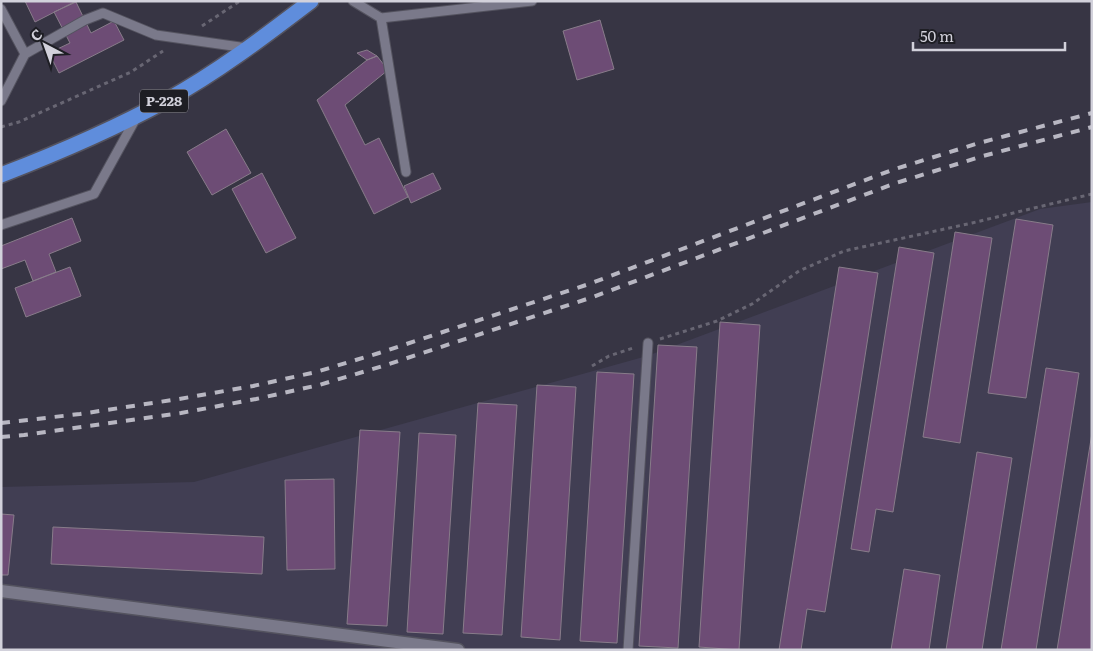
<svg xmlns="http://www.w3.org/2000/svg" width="1093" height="651" viewBox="0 0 1093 651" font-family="Literata,serif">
	<rect width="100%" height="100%" fill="#373544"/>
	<path fill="#413e53" d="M1092,202V650H8L1,647V487L194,482L647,356L1040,209Z"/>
	<path fill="#6d4c75" stroke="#887c8a" d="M25,1H76L35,22Z
		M76,2L91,33L114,21L124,40L59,73L49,53L70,43L54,12Z
		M600,20L614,69L577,80L563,31Z
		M367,50L377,56L367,60L357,53Z
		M377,56L388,70L345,105L365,145L379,138L408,197L374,214L317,100L367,60Z
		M226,129L251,173L212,195L187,152Z
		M262,173L296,238L266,253L232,189Z
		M433,173L441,189L411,203L404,186Z
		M72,218L81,241L49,254L56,272L33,281L25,260L1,269V246Z
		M1016,219L1053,225L1026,398L988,393Z
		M955,232L992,238L960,443L923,437Z
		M899,247L934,253L893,512L876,509L869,552L851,549Z
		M70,267L81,296L26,317L15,288Z
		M839,267L878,273L825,612L807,609L801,650H779Z
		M720,322L760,325L739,650L699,647Z
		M658,345L697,347L678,648L639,646Z
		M1046,368L1079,373L1036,650H1001Z
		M597,372L634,374L617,643L580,641Z
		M537,385L576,387L560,640L521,637Z
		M478,403L517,405L502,635L463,633Z
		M360,430L400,432L387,626L347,624Z
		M419,433L456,435L443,634L407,632Z
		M1092,433V650H1057Z
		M977,452L1012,458L982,650H946Z
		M334,479L335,569L287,570L285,480Z
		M1,514L14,515L8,575H1Z
		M53,527L264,537L262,574L51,564Z
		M904,569L940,575L929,650H891Z"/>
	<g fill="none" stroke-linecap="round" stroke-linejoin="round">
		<defs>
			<path id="lane" d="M353,1L381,18L532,1
				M1,9L25,54
				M381,18L406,172
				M1,101L25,54L85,20L103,13L156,35L247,48
				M1,225L94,194L136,118
				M628,650L648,343"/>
			<path id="street" d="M1,591L458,650"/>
			<path id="highway" d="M1,175C58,153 114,129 167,100C218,72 265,36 311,1"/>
		</defs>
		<use href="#lane" stroke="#54535f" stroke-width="11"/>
		<use href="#street" stroke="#54535f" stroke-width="15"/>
		<use href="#highway" stroke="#54535f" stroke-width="18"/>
		<path stroke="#686673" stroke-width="3" stroke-dasharray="4 4" stroke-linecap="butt" d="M202,26L240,1
			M1,127L19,122L131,72L163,51
			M660,339L717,321L752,304L799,271L844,251L972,223L1092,194
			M592,366L609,356L633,348"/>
		<use href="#lane" stroke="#7a798a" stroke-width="9"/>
		<use href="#street" stroke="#7a798a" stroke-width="12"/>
		<use href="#highway" stroke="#5f8ddc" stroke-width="15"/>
		<path stroke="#b8b7c2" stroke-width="4" stroke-dasharray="9 9" stroke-linecap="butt" d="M1,423L80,414L179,399L253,386L316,372L379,353L589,284L892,170L979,143L1092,113
			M1,437L24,435L181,413L256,399L319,385L383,366L593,297L896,183L983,156L1092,127"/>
	</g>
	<g text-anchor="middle" stroke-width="5" stroke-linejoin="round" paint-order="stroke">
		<rect fill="#1e1e24" stroke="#9c9ba4" stroke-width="1" x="140" y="89.5" width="48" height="23" rx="4"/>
		<g font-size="14" font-weight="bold" fill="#d2d1db">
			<text x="164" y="106">Р-228</text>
		</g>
	</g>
	<rect width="1093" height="651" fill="none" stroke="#d2d1db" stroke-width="5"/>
	<g transform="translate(45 45) rotate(319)" stroke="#1e1e24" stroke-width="4" paint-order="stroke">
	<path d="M0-4L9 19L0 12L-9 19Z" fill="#d2d1db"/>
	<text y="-8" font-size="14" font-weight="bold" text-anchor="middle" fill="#d2d1db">С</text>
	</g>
	<path d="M913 42v8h152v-8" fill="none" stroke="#d2d1db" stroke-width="2.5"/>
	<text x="920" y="42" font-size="15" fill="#d2d1db" stroke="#1e1e24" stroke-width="4" paint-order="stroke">50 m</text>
</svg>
